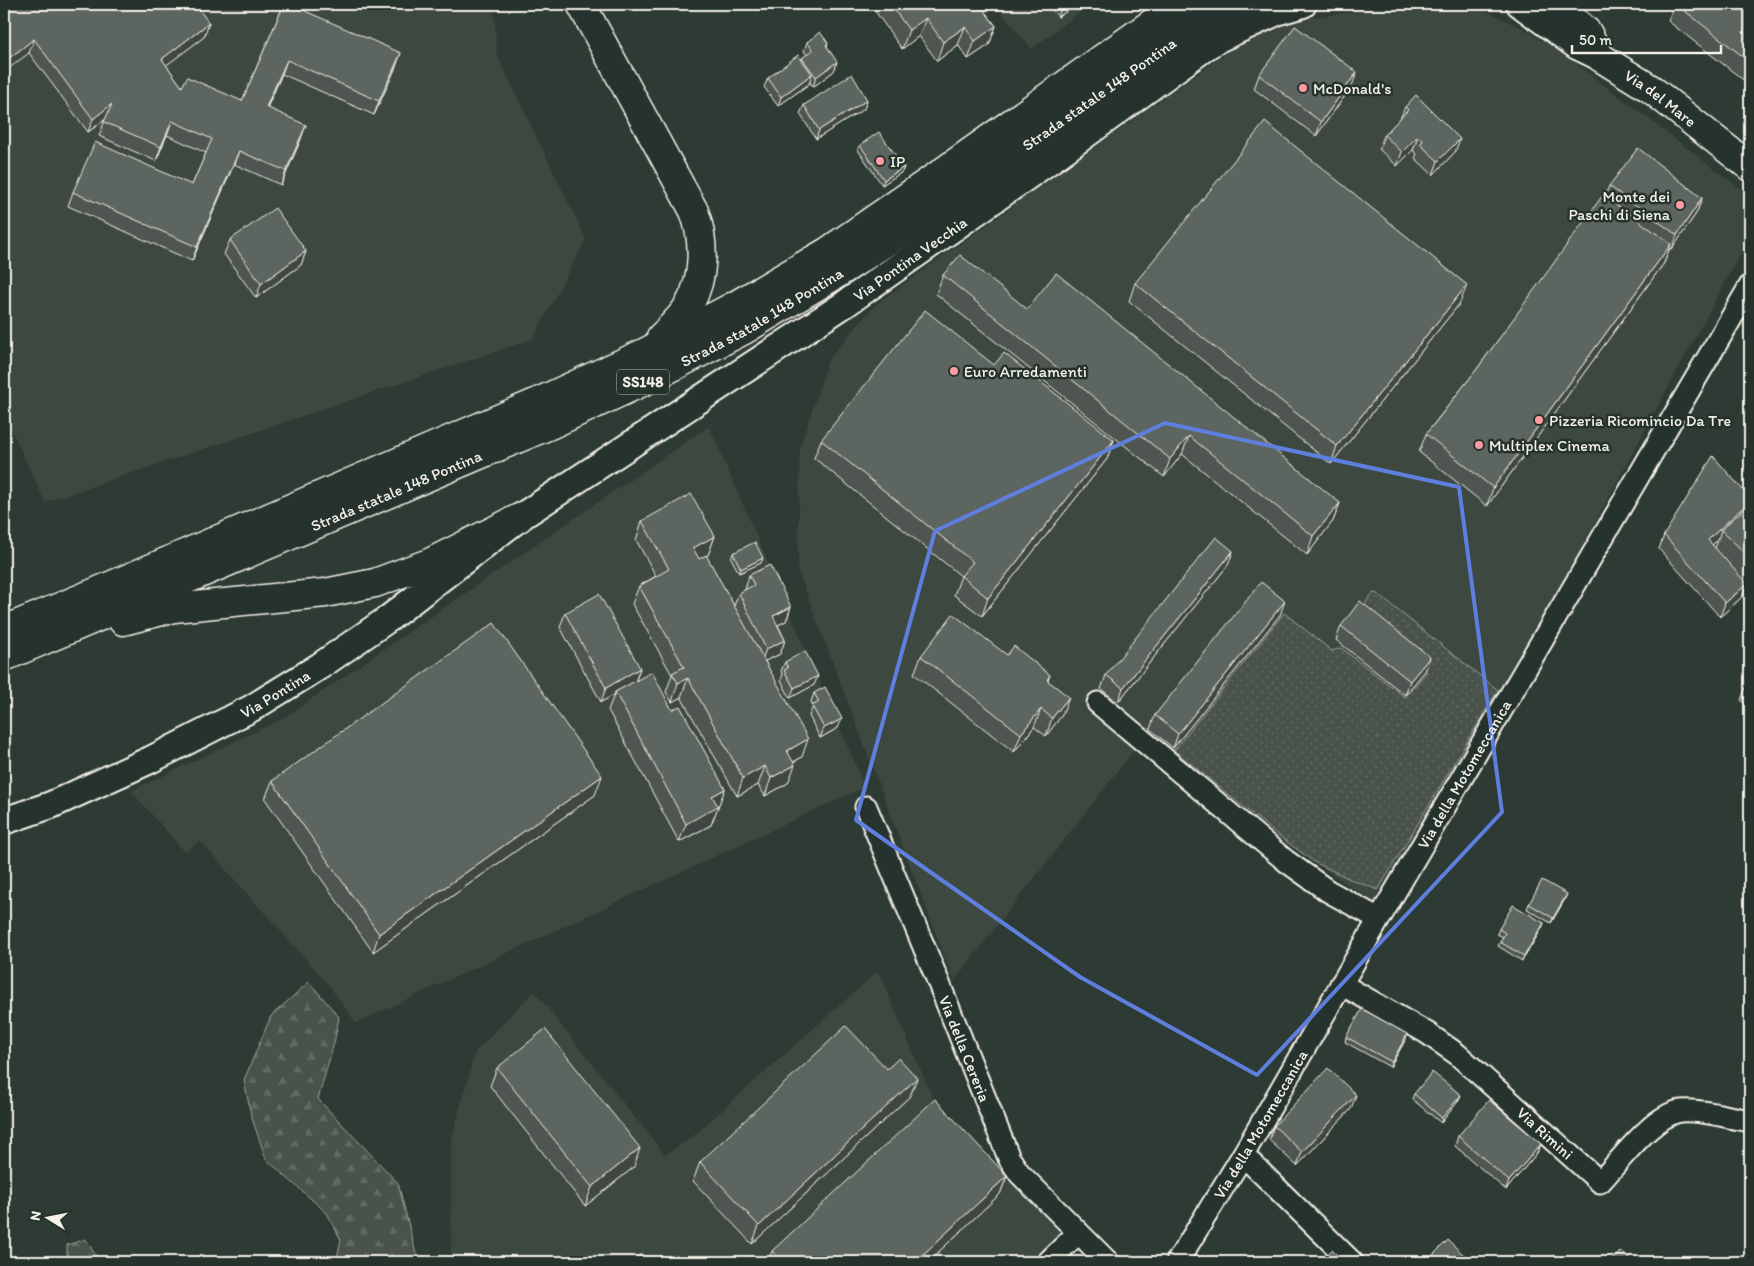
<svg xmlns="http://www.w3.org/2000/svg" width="1754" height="1266" viewBox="0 0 1754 1266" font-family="Itim,sans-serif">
	<defs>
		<pattern id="grass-dots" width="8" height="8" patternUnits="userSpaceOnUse" patternTransform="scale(1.25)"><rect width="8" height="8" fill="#48524c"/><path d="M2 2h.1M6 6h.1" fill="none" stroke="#636b66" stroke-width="1.8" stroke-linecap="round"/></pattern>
		<pattern id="forest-firs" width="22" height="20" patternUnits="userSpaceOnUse" patternTransform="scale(1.25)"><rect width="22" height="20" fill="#48524c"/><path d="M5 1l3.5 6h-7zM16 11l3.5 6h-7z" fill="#636b66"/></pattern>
	</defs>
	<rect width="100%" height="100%" fill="#2e3b34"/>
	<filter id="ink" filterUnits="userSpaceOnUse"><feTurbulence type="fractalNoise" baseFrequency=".02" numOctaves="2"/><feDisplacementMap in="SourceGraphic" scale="10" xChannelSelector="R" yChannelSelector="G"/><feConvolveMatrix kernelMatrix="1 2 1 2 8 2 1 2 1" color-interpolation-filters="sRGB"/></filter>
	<g filter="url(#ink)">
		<path fill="#3c4841" d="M4,4H488L494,12L497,55L586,239L533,339L45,502L4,414Z
			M994,4H1090L1032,49Z
			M1427,8L1485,11L1522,28L1559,51L1750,196V236L1501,696L1378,905L1280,839L1149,731L954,981L798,571L800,448L828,360L875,305L1246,39L1307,18L1371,10Z
			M709,426L865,787L356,1023L328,984L200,841L185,852L131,791L282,719Z
			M878,971L935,1103L1065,1234L1035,1262H451V1141L475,1052L534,991L665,1155L691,1138Z"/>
		<path fill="url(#grass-dots)" stroke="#9ea29a" d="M1376,593L1498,690L1378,890L1352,880L1314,862L1270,829L1174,750L1284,613L1332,651L1341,648L1405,697L1427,672L1357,615L1372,594Z"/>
		<path fill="url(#forest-firs)" stroke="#9ea29a" d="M309,982L339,1017L334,1043L318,1099L398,1183L418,1262H336L341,1240L327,1213L266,1159L251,1115L244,1080L271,1016Z
			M86,1239L99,1262H67V1245Z"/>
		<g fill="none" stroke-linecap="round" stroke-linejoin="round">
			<defs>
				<g id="minor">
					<path d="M1098,703L1286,861L1328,891L1379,919"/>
					<path id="s1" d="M866,807L938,981L1009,1158L1020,1174L1108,1262"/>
					<path id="s2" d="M1341,984L1427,1033L1457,1054L1600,1182C1619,1162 1654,1114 1681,1111C1700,1109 1730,1118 1750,1121"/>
					<path d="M1243,1155L1352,1262"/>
					<path d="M1048,1262L1078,1233"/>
					<path id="s3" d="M1177,1262L1243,1155L1379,919L1750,286"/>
				</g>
				<g id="tertiary">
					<path d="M1520,4L1577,46L1600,57"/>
					<path id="s4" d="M4,821L51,805L150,760L252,708L320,666L388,619L519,518L845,304L1059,154L1214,41L1279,11L1303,4"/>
				</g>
				<g id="secondary">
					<path id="s5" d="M1555,4L1587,32L1600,57L1603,59L1651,89L1750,167"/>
					<path d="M1214,41L1238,21L1262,4"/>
				</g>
				<g id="trunk">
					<path d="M581,4L694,211C705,241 705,277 689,305C682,317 671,327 661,337"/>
					<path d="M123,621L174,608L325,593L375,583L429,563L519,518"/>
					<path d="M4,630L96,592L540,401L644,353L734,306L827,252L934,178L1179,4"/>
					<path id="s6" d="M4,657L552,424L651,378L744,330L835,275L911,226L1226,4"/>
				</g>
			</defs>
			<use href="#minor" stroke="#f4f1e8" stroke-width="25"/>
			<use href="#tertiary" stroke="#f4f1e8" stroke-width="30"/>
			<use href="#secondary" stroke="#f4f1e8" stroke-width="31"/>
			<use href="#trunk" stroke="#f4f1e8" stroke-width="31"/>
			<use href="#minor" stroke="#26332d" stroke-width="21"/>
			<use href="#tertiary" stroke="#26332d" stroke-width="26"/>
			<use href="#secondary" stroke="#26332d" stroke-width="28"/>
			<use href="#trunk" stroke="#26332d" stroke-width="28"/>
		</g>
		<path fill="#4f5751" stroke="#f4f1e8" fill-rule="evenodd" d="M4,4L209,23L204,37L166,65L182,87L242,101L284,4L396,67L374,115L282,74L267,108L301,139L281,185L234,164L192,261L68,206L73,192L192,185L206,153L167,135L156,161L99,136L105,120L88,132L29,53Z
			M870,4H979L996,26L989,45L968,59L958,45L937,61L919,36L902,49Z
			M1048,4H1077L1058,17Z
			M1674,4H1750V76L1746,82L1668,21Z
			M807,42L828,43L827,47L834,71L813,87L810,82L809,84L778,106L764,87L768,78L802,60V58L807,55L804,51Z
			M1259,75L1352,86L1316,136L1254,89Z
			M867,100L864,109L816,139L800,114L804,105Z
			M1405,107L1455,152L1433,175L1415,158L1417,154L1413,150L1397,166L1379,149L1384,135L1400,119Z
			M860,145L904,167L902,172L882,185L858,150Z
			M1609,186L1702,198L1697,212L1672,249L1670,248L1664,263L1487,506L1419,452L1426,434L1477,369L1605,196Z
			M230,240L306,251L301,265L256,298L224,254Z
			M943,275L1027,309L1340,503L1333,521L1307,555L1182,454L1164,477L936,294Z
			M1135,283L1460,303L1331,464L1129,301Z
			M994,365L1114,440L1107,459L982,616L954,595L961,576L814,458L821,440Z
			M1750,498V594L1745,589L1742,597L1720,617L1659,549L1664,535ZM1718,540L1715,548L1712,545Z
			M642,521L715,536L708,555L706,556L734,606L739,593L745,590L749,575L791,607L786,621L778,625L785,640L780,654L765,661L802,757L794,762L788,783L765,796L758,785L737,796L681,697L672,702L666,692L672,675L632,604L639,586L656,576L636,540Z
			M1233,551L1228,565L1118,702L1101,689L1106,675Z
			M733,553L761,563L739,573L731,558Z
			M565,613L640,668L636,680L672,710L725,789L711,825L679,842L608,710L614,695L601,702L560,627Z
			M1280,615L1173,748L1150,729L1155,715Z
			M1341,626L1430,657L1425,671L1405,695L1336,640Z
			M1007,655L1050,675L1048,681L1062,715L1046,736L1034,727L1014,752L914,674L921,656Z
			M785,662L814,685L790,698L781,680L783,674L781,671Z
			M1750,680V710L1741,700L1748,682Z
			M814,693L838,728L820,738L809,716L813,706L811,702Z
			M272,781L595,795L373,952L265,799Z
			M1565,899L1551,923L1527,909L1529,904Z
			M1544,923L1542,928L1522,961L1498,946L1503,937L1497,934L1499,929Z
			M1346,1037L1406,1039L1390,1067L1345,1042Z
			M497,1068L634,1167L585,1206L490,1086Z
			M1414,1094L1459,1100L1441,1123L1412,1099Z
			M910,1096L752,1244L693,1181L700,1162Z
			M1351,1109L1297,1166L1269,1140L1274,1126Z
			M1458,1136L1541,1144L1537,1153L1506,1190L1455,1146Z
			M1007,1176L1000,1194L928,1262H768L772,1251Z"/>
		<path fill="#404742" stroke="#f4f1e8" d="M1063,4H1077L1058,17Z
			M926,18L919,36L902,49L909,30Z
			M209,23L204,37L156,73L162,59Z
			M996,26L989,45L968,59L975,41Z
			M965,27L958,45L937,61L943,42Z
			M34,39L29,53L4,72V62Z
			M401,53L396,67L374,115L379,101Z
			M287,60L282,74L261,121L266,107Z
			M837,62L834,71L813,87L816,77Z
			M1750,70V76L1746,82Z
			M1357,72L1352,86L1316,136L1321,122Z
			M812,74L809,84L778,106L781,97Z
			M867,100L864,109L816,139L819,130Z
			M112,104L107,118L88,132L93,119Z
			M172,121L167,135L156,161L161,147Z
			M306,125L301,139L281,185L286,171Z
			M1418,136L1413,150L1397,166L1402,152Z
			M1460,139L1455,152L1433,175L1438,161Z
			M239,151L234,164L192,261L197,247Z
			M904,167L902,172L882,185L884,180Z
			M1702,198L1697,212L1672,249L1677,235Z
			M1671,244L1664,263L1487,506L1493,488Z
			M306,251L301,265L256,298L261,284Z
			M1467,285L1460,303L1331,464L1337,446Z
			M1189,436L1182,454L1164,477L1170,459Z
			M1114,440L1107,459L982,616L988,598Z
			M1750,501V504L1721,530L1718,540L1702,553L1708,540Z
			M1340,503L1333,521L1307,555L1313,536Z
			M715,536L708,555L686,567L693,548Z
			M1233,551L1228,565L1118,702L1123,688Z
			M763,558L761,563L739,573L741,569Z
			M1747,584L1742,597L1720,617L1725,603Z
			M1285,601L1280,615L1173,748L1178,734Z
			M791,607L786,621L768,630L773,616Z
			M785,640L780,654L761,663L766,649Z
			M1430,657L1425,671L1405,695L1410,681Z
			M640,668L635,682L615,692L614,695L601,702L606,688Z
			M818,676L814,685L790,698L794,688Z
			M688,678L681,697L672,702L678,683Z
			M1069,697L1062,715L1046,736L1052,718Z
			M1041,709L1034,727L1014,752L1021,734Z
			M842,719L838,728L820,738L824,728Z
			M808,739L802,757L781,769L787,751Z
			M795,765L788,783L765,796L771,778Z
			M765,766L758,785L737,796L743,778Z
			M602,776L595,795L373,952L379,934Z
			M725,789L711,825L679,842L686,824L712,796Z
			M1567,894L1565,899L1551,923L1553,918Z
			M1544,923L1542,928L1522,961L1524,956Z
			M1407,1034L1406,1039L1390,1067L1392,1062Z
			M917,1078L910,1096L752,1244L759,1226Z
			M1356,1095L1351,1109L1297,1166L1302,1152Z
			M1461,1095L1459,1100L1441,1123L1442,1118Z
			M1541,1144L1537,1153L1506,1190L1509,1181Z
			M640,1148L634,1167L585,1206L592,1187Z
			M1007,1176L1000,1194L928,1262H915Z"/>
		<path fill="#5c655e" stroke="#f4f1e8" d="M4,4H195L209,23L162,59L182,87L187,77L242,101L284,4H289L401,53L379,101L287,60L266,107L306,125L286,171L239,151L197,247L73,192L95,142L192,185L212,139L172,121L161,147L104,122L112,104L93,119L34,39L4,62Z
			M890,4H979L996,26L975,41L965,27L943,42L926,18L909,30Z
			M1676,4H1750V62Z
			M1295,26L1357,72L1321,122L1259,75Z
			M820,32L828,43L826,45L837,62L816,77L802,58L813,50L807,42Z
			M798,55L812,74L781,97L768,78Z
			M852,74L867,100L819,130L804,105Z
			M1416,95L1460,139L1438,161L1420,144L1423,141L1418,136L1402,152L1384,135L1408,110L1405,107Z
			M1265,122L1467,285L1337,446L1135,283Z
			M879,132L904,167L884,180L860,145Z
			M1638,148L1702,198L1677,235L1609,186Z
			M1603,195L1671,244L1493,488L1426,434L1477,369Z
			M275,208L306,251L261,284L230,240Z
			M960,255L1027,309L1056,273L1340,503L1313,536L1189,436L1170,459L943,275Z
			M925,310L994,365L1004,353L1114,440L988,598L961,576L973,562L821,440Z
			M1713,456L1750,498V501L1708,540L1747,584L1725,603L1664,535Z
			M691,494L715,536L693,548L699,559L706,555L808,739L787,751L795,765L771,778L765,766L743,778L688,678L678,683L672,673L684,667L639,586L669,569L642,521Z
			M1750,503V558L1721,530Z
			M1216,537L1233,551L1123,688L1106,675Z
			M755,542L763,558L741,569L733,553Z
			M770,565L791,607L773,616L785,640L766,649L739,593L754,585L749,575Z
			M1261,582L1285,601L1178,734L1155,715Z
			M599,594L640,668L606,688L565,613Z
			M1360,601L1430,657L1410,681L1341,626Z
			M953,614L1007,655L1014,646L1050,675L1047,680L1069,697L1052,718L1041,709L1021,734L921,656Z
			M494,623L602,776L379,934L272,781Z
			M805,651L818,676L794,688L784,670L788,668L785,662Z
			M652,672L672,710L680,706L725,789L712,796L718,806L686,824L615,692Z
			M825,687L842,719L824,728L812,706L819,702L814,693Z
			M1542,880L1567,894L1553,918L1529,904Z
			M1513,905L1544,923L1524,956L1500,942L1505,933L1499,929Z
			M1362,1009L1407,1034L1392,1062L1346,1037Z
			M846,1026L887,1069L899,1058L917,1078L759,1226L700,1162Z
			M545,1029L640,1148L592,1187L497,1068Z
			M1328,1068L1356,1095L1302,1152L1274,1126Z
			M1432,1072L1461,1095L1442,1118L1414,1094Z
			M935,1099L1007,1176L915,1262H782L772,1251Z
			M1489,1100L1541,1144L1509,1181L1458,1136Z
			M1448,1240L1471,1262H1426Z
			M1332,1250L1344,1262H1319Z
			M1621,1251L1633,1262H1610Z
			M641,1254L652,1262H634Z
			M510,1255L518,1262H503Z"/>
	</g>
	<path fill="none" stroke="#5e7fdd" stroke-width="4" stroke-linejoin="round" d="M1165,423L1459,487L1502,812L1257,1075L1080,977L856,820L935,531Z"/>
	<g fill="#ff9aa2" stroke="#26332d" stroke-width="2">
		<circle cx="1303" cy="88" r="5"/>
		<circle cx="880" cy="161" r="5"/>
		<circle cx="1680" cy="205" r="5"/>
		<circle cx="954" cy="371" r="5"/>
		<circle cx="1539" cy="420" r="5"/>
		<circle cx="1479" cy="445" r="5"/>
	</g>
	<g text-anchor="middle" stroke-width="5" stroke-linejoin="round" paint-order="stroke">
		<rect fill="#26332d" stroke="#b6b8b0" stroke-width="1" x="617" y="369.5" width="52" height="25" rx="4"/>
		<g font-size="15" font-weight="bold" fill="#f4f1e8">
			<text x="643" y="387">SS148</text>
		</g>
		<g font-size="16" fill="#f4f1e8" stroke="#26332d" text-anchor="start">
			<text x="1313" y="94">McDonald's</text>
			<text x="890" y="167">IP</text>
			<text x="1670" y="202" text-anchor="end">Monte dei<tspan x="1670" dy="18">Paschi di Siena</tspan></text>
			<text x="964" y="377">Euro Arredamenti</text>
			<text x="1549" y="426">Pizzeria Ricomincio Da Tre</text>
			<text x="1489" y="451">Multiplex Cinema</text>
		</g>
		<g font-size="16" fill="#f4f1e8" stroke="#26332d">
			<text dy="6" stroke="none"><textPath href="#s6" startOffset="1236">Strada statale 148 Pontina</textPath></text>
			<text dy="6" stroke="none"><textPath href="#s5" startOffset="144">Via del Mare</textPath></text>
			<text dy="6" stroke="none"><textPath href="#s4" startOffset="1070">Via Pontina Vecchia</textPath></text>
			<text dy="6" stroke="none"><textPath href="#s6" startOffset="831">Strada statale 148 Pontina</textPath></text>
			<text dy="6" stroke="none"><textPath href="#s6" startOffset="426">Strada statale 148 Pontina</textPath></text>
			<text dy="6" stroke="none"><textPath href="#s4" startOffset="300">Via Pontina</textPath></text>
			<text dy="6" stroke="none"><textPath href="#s3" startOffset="566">Via della Motomeccanica</textPath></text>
			<text dy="6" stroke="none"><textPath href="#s1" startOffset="261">Via della Cereria</textPath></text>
			<text dy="6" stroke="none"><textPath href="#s3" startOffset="161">Via della Motomeccanica</textPath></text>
			<text dy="6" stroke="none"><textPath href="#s2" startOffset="254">Via Rimini</textPath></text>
		</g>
	</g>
	<rect width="1754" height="1266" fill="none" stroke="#26332d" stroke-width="20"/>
	<rect x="10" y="10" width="1734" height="1246" fill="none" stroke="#f4f1e8" stroke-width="2" filter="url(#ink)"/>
	<g transform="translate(48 1218) rotate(280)" stroke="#26332d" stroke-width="4" paint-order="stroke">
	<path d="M0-4L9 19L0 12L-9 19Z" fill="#f4f1e8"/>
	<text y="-8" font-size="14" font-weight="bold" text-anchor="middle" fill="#f4f1e8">N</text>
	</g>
	<path d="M1572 45v8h149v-8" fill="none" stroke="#f4f1e8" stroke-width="2.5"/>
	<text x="1579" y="45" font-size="15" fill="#f4f1e8" stroke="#26332d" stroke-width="4" paint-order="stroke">50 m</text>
</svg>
